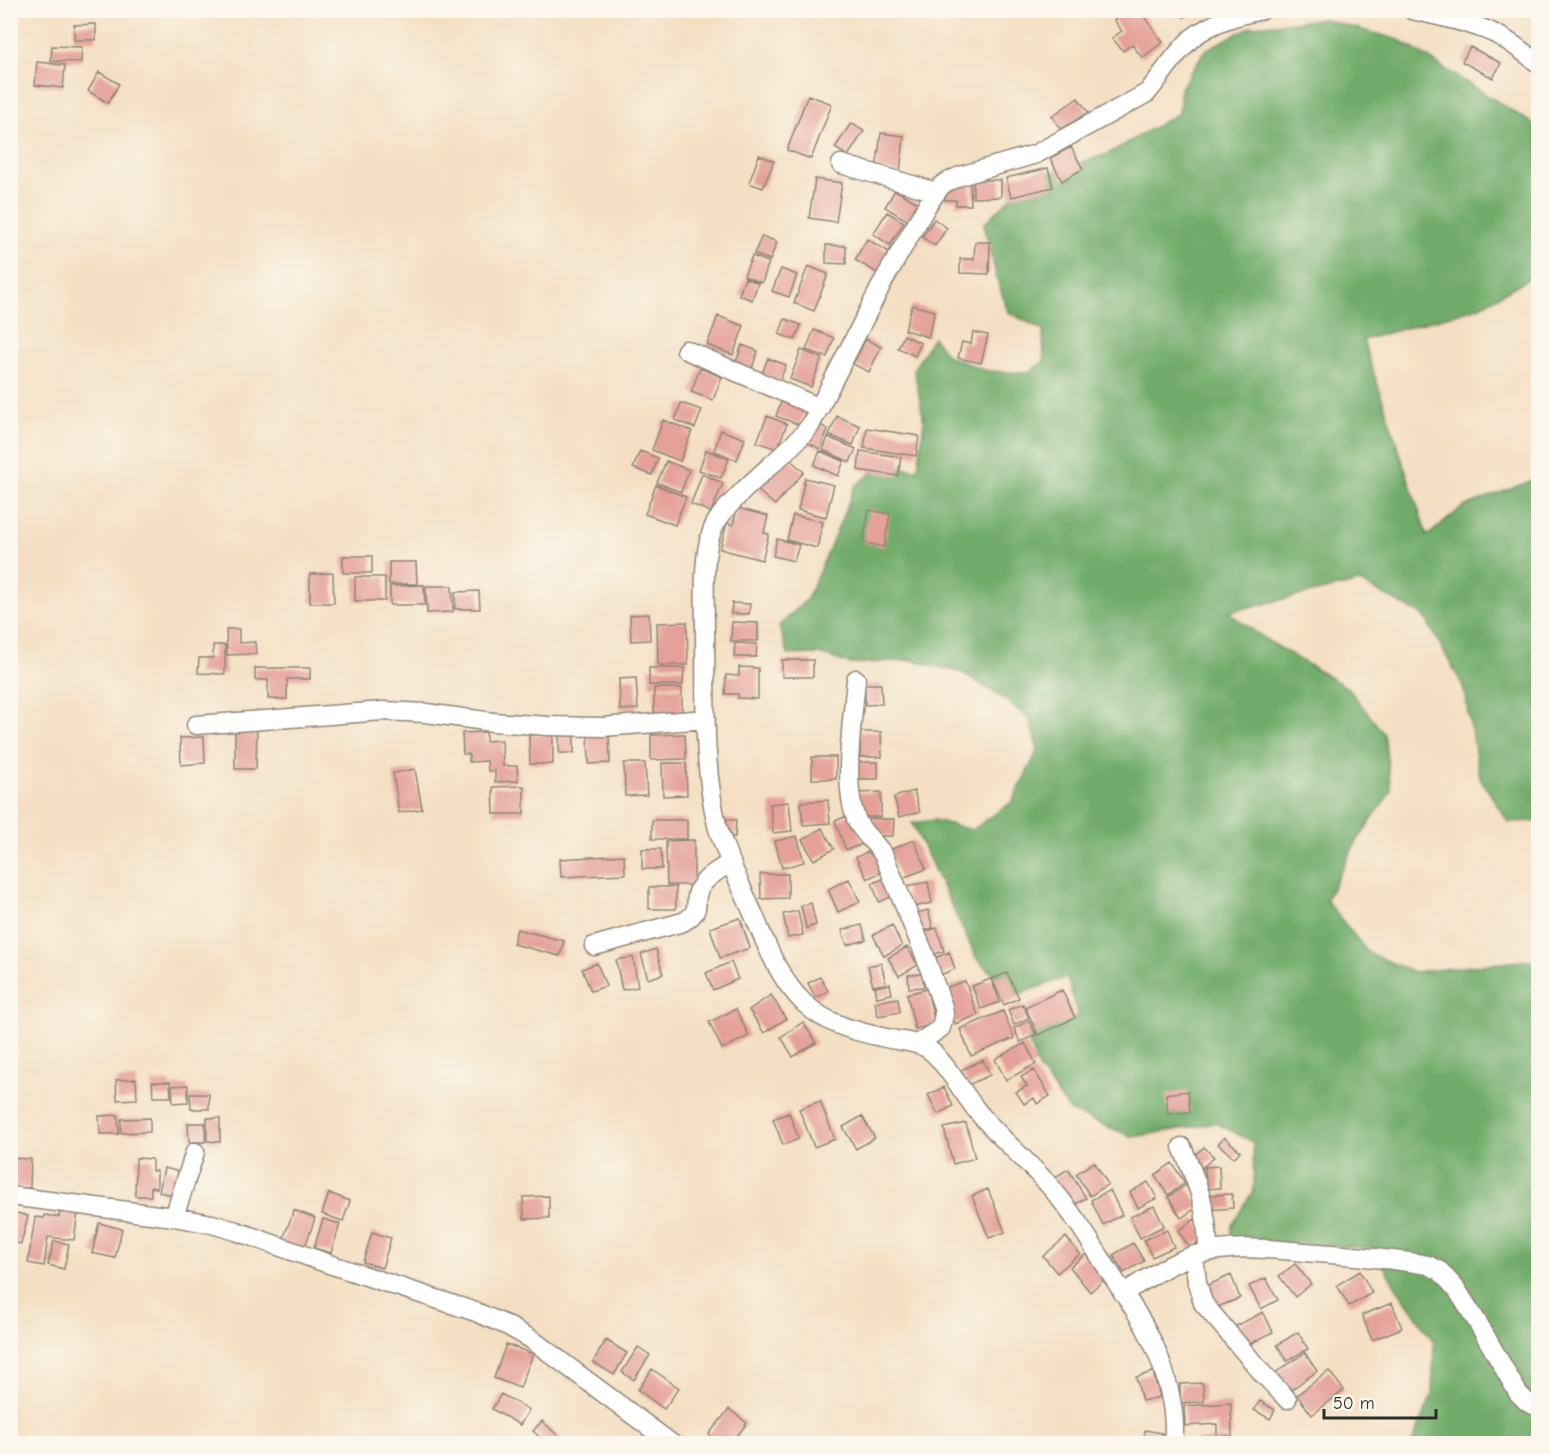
<svg xmlns="http://www.w3.org/2000/svg" width="1549" height="1454" viewBox="0 0 1549 1454" font-family="'Comic Neue',sans-serif">
	<rect width="100%" height="100%" fill="#fbf7ec"/>
	<filter id="ink" filterUnits="userSpaceOnUse"><feTurbulence type="fractalNoise" baseFrequency=".0167" numOctaves="2"/><feDisplacementMap in="SourceGraphic" scale="12" xChannelSelector="R" yChannelSelector="G"/><feConvolveMatrix kernelMatrix="1 2 1 2 8 2 1 2 1" color-interpolation-filters="sRGB"/></filter>
	<filter id="wash" filterUnits="userSpaceOnUse"><feTurbulence type="fractalNoise" baseFrequency=".008" numOctaves="4" result="noise"/><feDisplacementMap in="SourceGraphic" scale="24" xChannelSelector="R" yChannelSelector="G"/><feGaussianBlur stdDeviation="1.35" result="paint"/><feColorMatrix in="noise" values="0 0 0 0 0 0 0 0 0 0 0 0 0 0 0 0 0 1.4 0 .05"/><feComposite in="paint" operator="in"/></filter>
	<g filter="url(#wash)">
		<rect width="100%" height="100%" fill="#f4dfc3"/>
		<path fill="#71ab6a" stroke="#4e6b4a" stroke-width="1.5" d="M1323,19L1399,40L1538,127V273L1479,307L1363,340L1427,536L1463,507L1538,478V821L1508,822L1480,778L1463,686L1424,616L1360,582L1228,612L1270,642L1348,688L1384,734L1391,791L1354,846L1326,900L1368,953L1414,972L1538,959V1431L1532,1432L1527,1443H1412L1432,1395L1434,1342L1395,1285L1373,1248L1230,1239L1232,1225L1254,1189L1253,1142L1216,1123L1133,1137L1071,1112L1038,1068L1025,1030L1078,1016L1067,977L1016,995L977,959L912,823L934,820L972,830L1012,802L1038,750L1029,719L1006,700L963,673L911,660L851,664L819,654L788,655L779,626L807,599L830,547L855,486L879,467L918,469L924,421L914,369L933,337L948,356L987,371L1027,373L1044,362L1043,330L1008,312L997,279L984,224L1030,179L1108,154L1179,113L1181,88L1205,50L1252,26Z"/>
		<g id="blocks">
			<path fill="#e4a099" d="M1127,10H1139L1163,42L1142,58L1132,44L1123,51L1112,38L1122,31L1114,20Z
				M1182,10H1202V11L1184,17Z
				M96,24V40H74V25Z
				M52,46L82,47L81,62L51,61Z
				M1470,47L1501,63L1493,78L1462,62Z
				M37,62L65,65L63,88L35,85Z
				M99,72L119,84L108,103L88,91Z
				M808,95L832,104L811,159L787,150Z
				M1078,98L1088,112L1061,130L1052,116Z
				M851,123L864,131L848,156L835,148Z
				M881,133L904,136L900,173L876,170Z
				M1071,147L1083,169L1062,181L1050,158Z
				M759,155L774,161L763,188L749,183Z
				M1048,168L1053,187L1011,197L1006,178Z
				M815,179L842,183L836,222L809,218Z
				M973,180H1001V197L973,198Z
				M956,181H970L971,205H956V200H945V188H956Z
				M895,190L918,203L908,221L885,207Z
				M887,212L904,222L890,245L873,234Z
				M934,219L947,228L935,246L922,237Z
				M762,236L777,242L770,260L754,254Z
				M867,239L891,253L879,274L855,260Z
				M975,242H990L989,274L960,273V259H974Z
				M826,245L846,246V264L826,263Z
				M752,256L769,262L762,283L744,276Z
				M808,266L828,274L814,311L794,303Z
				M781,269L797,275L789,297L772,291Z
				M745,278L758,283L752,300L739,295Z
				M912,305L935,311L928,337L905,330Z
				M718,316L744,326L733,355L707,345Z
				M785,319L801,325L795,340L779,334Z
				M814,330L834,338L827,357L806,350Z
				M973,332L988,335L981,363L958,358L962,342L971,344Z
				M904,335L921,343L915,356L898,348Z
				M866,339L881,347L869,372L853,364Z
				M742,345L758,351L751,371L735,365Z
				M801,350L822,358L811,387L790,379Z
				M768,358L786,365L779,383L761,376Z
				M700,368L722,377L713,400L691,392Z
				M782,399L807,408L800,425L776,416Z
				M681,403L702,410L695,428L675,420Z
				M767,416L787,424L777,449L757,442Z
				M837,416L860,426L853,445L829,435Z
				M663,420L692,431L680,461L652,450Z
				M816,423L828,429L820,449L808,443Z
				M867,428L919,436L916,456L864,448Z
				M721,430L745,439L737,460L714,451Z
				M828,437L856,449L850,462L823,450Z
				M706,450L729,459L721,478L699,470Z
				M640,451L658,458L652,475L633,468Z
				M820,451L844,461L838,476L814,465Z
				M860,451L901,457L898,476L858,470Z
				M786,456L804,472L775,505L757,490Z
				M666,461L689,470L681,492L657,483Z
				M702,474L723,483L711,512L691,504Z
				M805,478L834,485L826,517L798,510Z
				M656,485L686,497L675,525L645,514Z
				M737,508L768,516L764,533L769,534L762,560L720,549L727,523L733,525Z
				M869,510L890,514L884,547L863,542Z
				M793,515L823,522L817,548L787,540Z
				M777,539L799,545L794,561L773,556Z
				M343,556H372V573H343Z
				M389,562H416L417,584H389Z
				M333,573L334,603H310V574Z
				M355,577H385V601H355Z
				M424,585L425,605H390V586Z
				M426,586H452L453,612L427,613Z
				M479,591L480,609H455V592Z
				M732,603L750,604L749,614H731Z
				M649,614L650,640L631,641L630,615Z
				M687,622L688,665H658L657,623Z
				M732,622L758,623V641H731Z
				M226,629H239V643L255,642L256,654L227,655Z
				M735,643L757,644L756,657H734Z
				M213,645H225V674L198,673L199,658H213Z
				M782,660H813V677H782Z
				M739,667L758,668V699L738,698V694H725L726,675L739,676Z
				M255,668H310V679H287V699H268V680H255Z
				M649,668H684L683,685H649Z
				M636,678L638,709L620,710L619,679Z
				M865,684H881L882,704L865,705Z
				M654,688H682V715H654Z
				M235,727H257L256,769H235Z
				M486,732V741L502,740L503,766H517L518,781L495,782V771H488L487,761L469,762V754H463L462,733Z
				M559,732H574V753H559Z
				M860,732H881L882,757H860Z
				M553,734V764H530L529,735Z
				M609,734L610,763L589,764L588,735Z
				M685,734L686,759L651,760V735Z
				M204,737L205,763L181,765L180,738Z
				M812,757H836V779H812Z
				M856,762H878V779H856Z
				M624,763H645L647,795L625,796Z
				M662,763H686L687,795L663,796Z
				M415,769L422,809L399,813L393,773Z
				M524,786V814H494L493,787Z
				M914,791L920,812L899,817L894,797Z
				M881,792V817H858L857,793Z
				M828,800L830,823L803,825L801,802Z
				M789,802L792,831L773,833L770,804Z
				M852,814L863,844L846,850L835,821Z
				M724,819L736,820L735,837H724Z
				M867,819H894L893,836H867Z
				M652,820H687V839H652Z
				M822,828L834,849L814,860L802,840Z
				M797,836L804,862L782,868L775,841Z
				M694,840V885H667L666,841Z
				M914,840L926,869L900,879L889,850Z
				M876,848L886,870L867,879L856,857Z
				M642,849H661L662,869H642Z
				M624,855L625,874L561,877L560,859Z
				M760,874H788V898L761,899Z
				M889,877L896,895L879,902L872,883Z
				M849,879L860,902L838,912L828,889Z
				M928,882L932,903L909,908L905,886Z
				M649,887H676V909H649Z
				M811,903L816,925L806,928L801,906Z
				M928,910L933,928L916,933L911,915Z
				M798,911L803,935L788,938L783,914Z
				M740,918L750,948L720,958L710,928Z
				M862,925L866,940L847,945L842,930Z
				M892,925L902,946L884,956L873,935Z
				M937,928L944,951L928,956L921,933Z
				M517,929L564,941L560,956L513,944Z
				M907,947L918,965L899,976L888,958Z
				M656,949L663,974L648,979L641,954Z
				M949,952L955,969L935,977L929,960Z
				M633,957L638,987L622,990L616,960Z
				M731,962L738,979L713,990L706,973Z
				M597,963L606,986L591,991L582,969Z
				M881,963L886,984L873,986L868,966Z
				M1007,973L1019,998L1004,1005L992,979Z
				M922,974L924,987L909,988L908,975Z
				M820,977L828,991L816,998L808,983Z
				M991,979L1000,1002L981,1009L972,986Z
				M965,981L978,1015L955,1024L942,989Z
				M890,984L892,994L877,997L875,987Z
				M927,989L935,1024L915,1029L907,994Z
				M1062,990L1075,1018L1038,1035L1025,1007Z
				M771,995L786,1019L764,1033L749,1010Z
				M898,998L900,1012L878,1016L875,1002Z
				M1023,1004L1029,1018L1014,1025L1008,1010Z
				M736,1009L749,1036L722,1049L709,1022Z
				M1003,1011L1014,1038L971,1056L960,1029Z
				M1029,1021L1036,1035L1020,1042L1014,1028Z
				M803,1022L816,1043L793,1057L781,1037Z
				M1025,1043L1036,1064L1006,1080L995,1059Z
				M983,1060L990,1075L968,1085L961,1070Z
				M1034,1070L1050,1096L1037,1104L1034,1098L1024,1104L1016,1092L1027,1086L1021,1077Z
				M136,1079L137,1099L117,1100L116,1080Z
				M152,1082H170L171,1097H153Z
				M188,1085V1102L173,1103L172,1086Z
				M944,1087L953,1106L938,1114L928,1095Z
				M1188,1091L1190,1112L1168,1114L1166,1094Z
				M190,1094H209V1109H191Z
				M820,1101L835,1139L814,1147L799,1109Z
				M789,1113L799,1139L783,1145L773,1119Z
				M118,1115L119,1134H100L99,1116Z
				M862,1116L875,1138L856,1149L843,1127Z
				M150,1118V1132L121,1133V1119Z
				M207,1118H220V1142L207,1141Z
				M188,1123H205V1142H189Z
				M966,1123L975,1158L953,1164L944,1128Z
				M1224,1137L1240,1151L1234,1158L1218,1144Z
				M1204,1147L1214,1157L1199,1171L1189,1160Z
				M10,1158L31,1159L30,1188L10,1187Z
				M136,1158L152,1159V1171H157V1188L151,1187V1196H135Z
				M1094,1162L1108,1184L1090,1196L1076,1174Z
				M1172,1163L1185,1183L1168,1195L1155,1175Z
				M1219,1166L1220,1188L1206,1189L1205,1167Z
				M164,1168L185,1173L180,1197L159,1192Z
				M1068,1169L1086,1198L1071,1207L1054,1178Z
				M1148,1182L1157,1198L1138,1208L1130,1192Z
				M1186,1185L1199,1206L1181,1218L1168,1197Z
				M988,1189L1005,1232L989,1238L972,1196Z
				M1110,1190L1122,1215L1103,1225L1091,1200Z
				M329,1193L350,1201L343,1221L322,1214Z
				M1232,1194L1233,1208L1210,1210V1195Z
				M549,1196V1218L524,1219L523,1197Z
				M1154,1206L1164,1226L1140,1238L1130,1217Z
				M60,1209L78,1212L74,1240L48,1237L44,1266L28,1263L35,1217L44,1218V1215L59,1217Z
				M294,1210L315,1218L304,1250L282,1242Z
				M10,1211L28,1216L21,1244L10,1241Z
				M323,1219L340,1224L331,1253L314,1248Z
				M1195,1219L1207,1237L1190,1248L1178,1231Z
				M99,1223L122,1229L115,1258L92,1253Z
				M1167,1230L1174,1247L1152,1257L1144,1240Z
				M372,1232L391,1238L382,1268L363,1262Z
				M1066,1237L1080,1254L1057,1273L1043,1256Z
				M54,1241L69,1244L64,1269L48,1265Z
				M1133,1243L1144,1261L1124,1273L1113,1255Z
				M1086,1254L1106,1278L1090,1292L1070,1267Z
				M1295,1264L1311,1284L1295,1297L1279,1276Z
				M1360,1271L1372,1293L1349,1306L1337,1285Z
				M1231,1275L1240,1298L1215,1308L1206,1286Z
				M1266,1278L1278,1300L1261,1309L1249,1286Z
				M1392,1303L1402,1328L1372,1340L1362,1315Z
				M1263,1312L1273,1332L1246,1346L1236,1326Z
				M1298,1332L1308,1349L1287,1361L1277,1345Z
				M606,1340L627,1353L614,1375L593,1362Z
				M506,1344L533,1354L520,1388L494,1378Z
				M638,1347L650,1355L634,1380L622,1372Z
				M1305,1353L1317,1371L1288,1392L1275,1373Z
				M652,1369L679,1388L664,1409L638,1390Z
				M1329,1371L1344,1390L1312,1415L1297,1395Z
				M1153,1372L1160,1397L1142,1401L1136,1377Z
				M1203,1383L1204,1402L1180,1403V1384Z
				M501,1394L529,1410L520,1425L492,1409Z
				M1260,1401L1275,1410L1270,1419L1254,1410Z
				M1231,1403L1232,1436L1217,1437V1424L1185,1426L1184,1406Z
				M729,1409L747,1423L731,1444H721L709,1434Z
				M542,1421L565,1442L563,1444H547L533,1431Z
				M1145,1430L1162,1433L1161,1444H1143Z
				M1226,1439V1444H1196V1440Z"/>
		</g>
	</g>
	<g filter="url(#ink)">
		<use href="#blocks" fill-opacity="0" stroke="#908577" stroke-width="1.5"/>
		<g fill="none" stroke-linecap="round" stroke-linejoin="round">
			<defs>
				<path id="minor" d="M1412,10C1438,16 1466,21 1491,32C1508,39 1523,52 1538,63
					M841,164L936,192
					M686,350L820,408
					M856,679C853,718 841,789 858,823C865,836 877,844 884,856L924,953L943,1007L944,1014L941,1028L917,1044
					M196,725L383,711L426,713L493,722L548,726L603,727L706,719
					M594,946L683,922C706,909 690,901 701,886C708,875 721,869 731,862
					M1182,1147C1198,1184 1208,1210 1208,1251
					M10,1196L174,1217L212,1224L236,1231L329,1264L476,1312L506,1325L531,1339L672,1444
					M174,1217L195,1152
					M1194,1255L1197,1282L1203,1303L1263,1374L1287,1399
					M1123,1293C1146,1280 1170,1262 1196,1255C1230,1244 1270,1249 1305,1252C1346,1255 1387,1258 1428,1265L1440,1271L1457,1290L1478,1323L1518,1393L1527,1402L1538,1407
					M1173,1444C1178,1411 1164,1364 1149,1335C1138,1312 1122,1292 1109,1271C1090,1241 1071,1210 1048,1184C1025,1159 999,1137 978,1112C965,1096 942,1057 927,1048C916,1042 902,1041 890,1039C859,1032 829,1026 805,1004C780,980 768,949 755,918C742,887 726,857 717,825C702,762 706,695 705,631C705,603 702,556 712,531C717,517 728,507 738,496C761,472 789,452 810,426L884,280L928,204L941,186L945,183L960,176L1036,154L1147,93C1162,75 1175,54 1192,38C1212,22 1238,15 1262,10"/>
			</defs>
			<use href="#minor" stroke="#908577" stroke-width="21"/>
			<use href="#minor" stroke="#fff" stroke-width="18"/>
		</g>
	</g>
	<rect width="1549" height="1454" fill="none" stroke="#fbf7ec" stroke-width="36"/>
	<path d="M1324 1409v9h112v-9" fill="none" stroke="#2b2b2b" stroke-width="3"/>
	<text x="1333" y="1409" font-size="18" fill="#2b2b2b" stroke="#fbf7ec" stroke-width="4.5" paint-order="stroke">50 m</text>
</svg>
